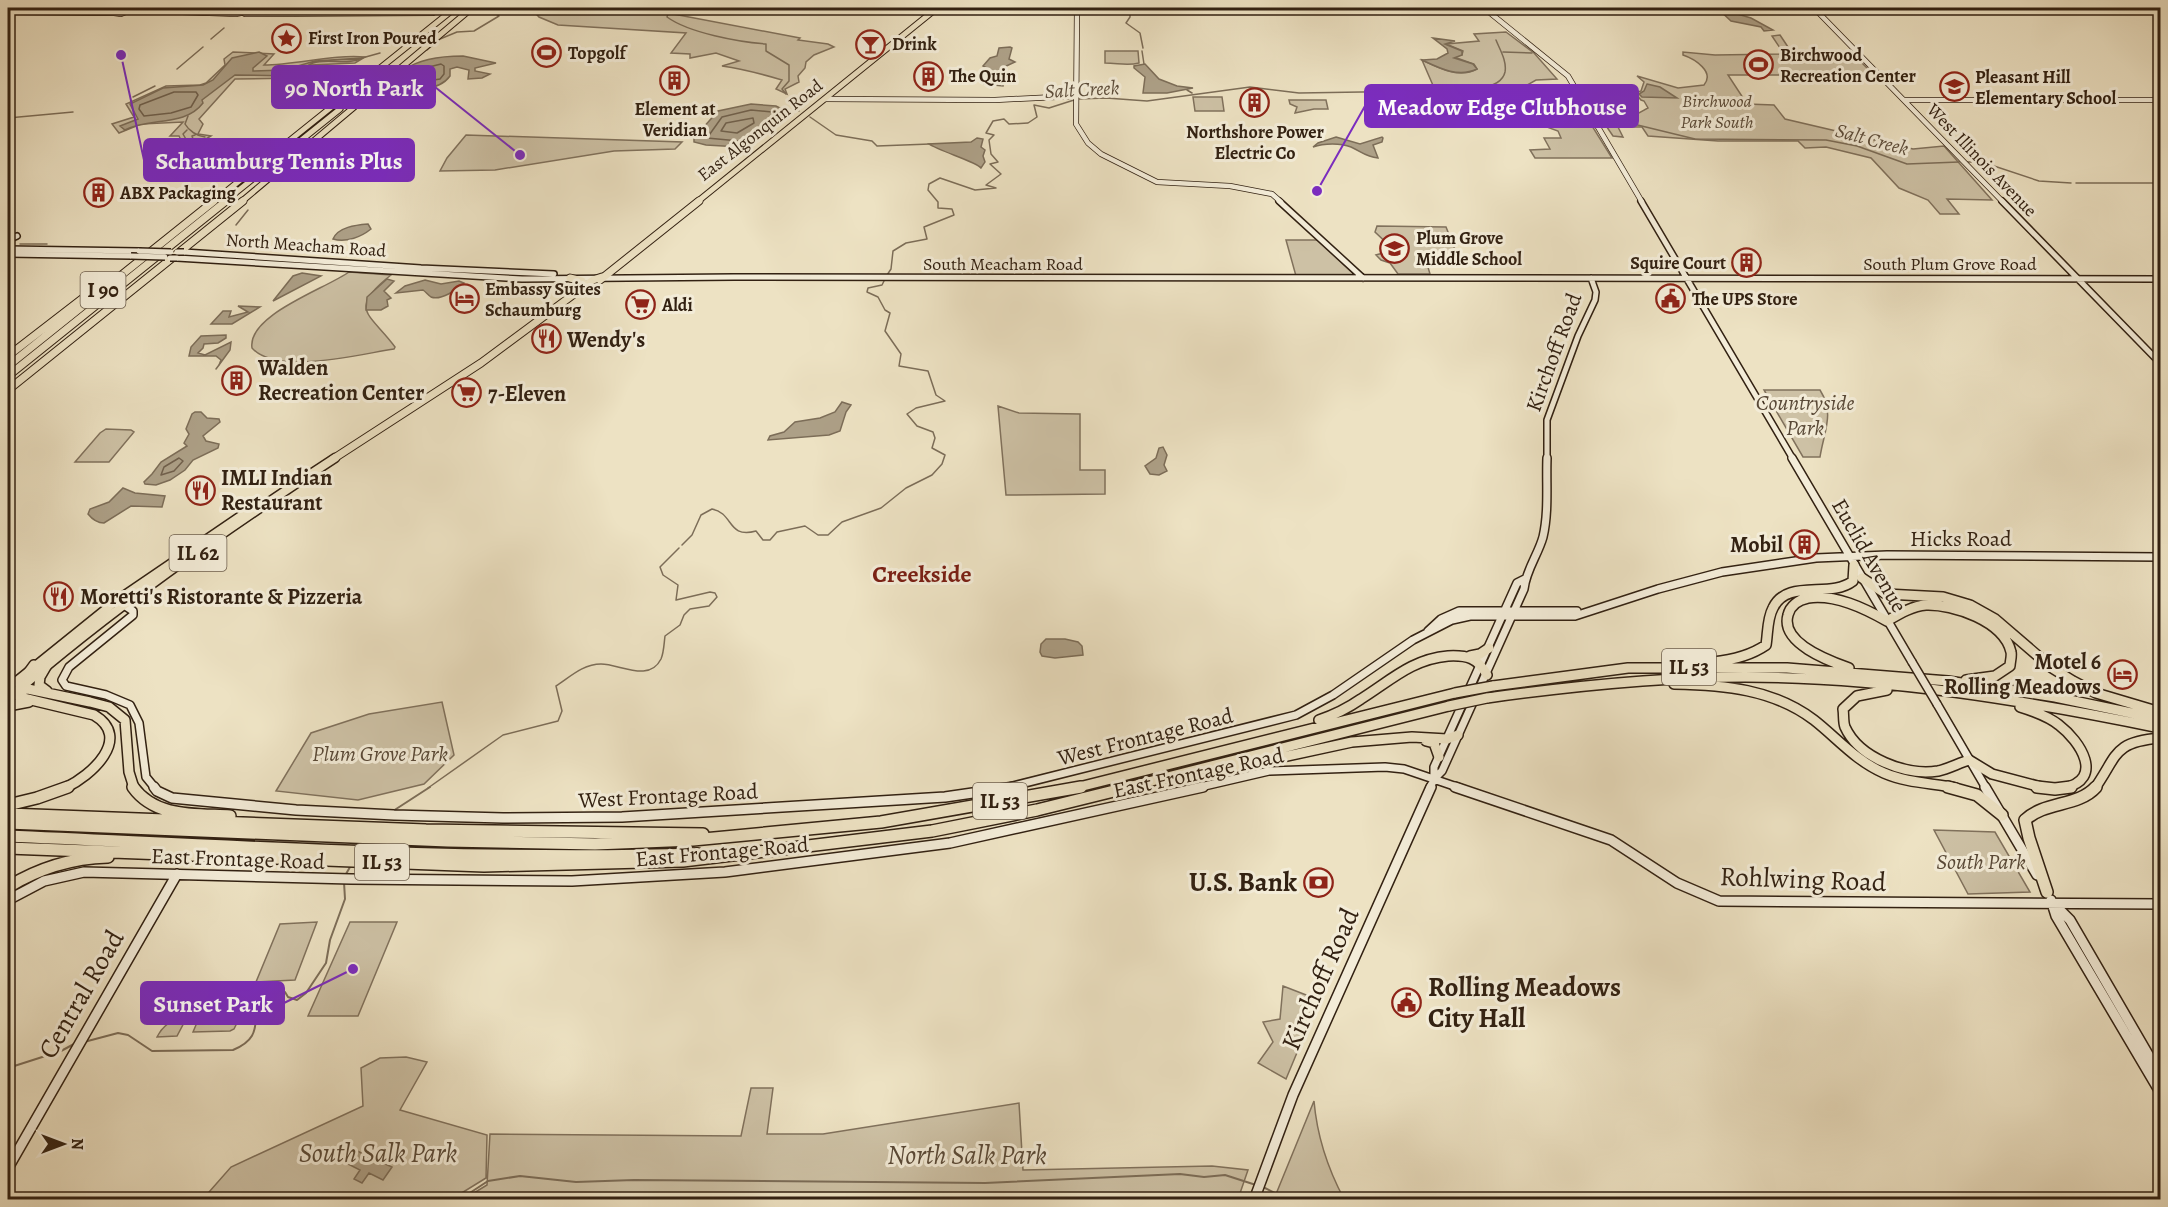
<svg xmlns="http://www.w3.org/2000/svg" width="2168" height="1207" viewBox="0 0 2168 1207" font-family="Alegreya,serif">
	<rect width="100%" height="100%" fill="#ede2c3"/>
	<filter id="stains"><feTurbulence type="fractalNoise" baseFrequency=".00333" numOctaves="4"/><feColorMatrix values="0 0 0 0 .2 0 0 0 0 .09 0 0 0 0 .02 0 0 0 .5 -.17"/></filter>
	<radialGradient id="worn" r=".72"><stop offset=".6" stop-color="#630" stop-opacity="0"/><stop offset="1" stop-color="#630" stop-opacity=".3"/></radialGradient>
	<path fill="#cdc1a5" stroke="#80715c" stroke-width="1.5" d="M531,8L605,10L604,14L668,13L800,38L798,40L828,44L834,47L814,55L806,62L805,68L798,76L799,82L785,89L787,94L776,89L782,80C762,74 743,69 722,66L739,61L716,53L690,58V54L671,53L686,33L558,25L539,17Z
		M1506,32L1534,53L1557,79L1536,80L1522,88L1524,100L1510,101L1514,109L1533,115H1526L1550,121H1589L1612,158H1535L1530,150L1550,149L1544,138H1561L1558,131L1528,120L1503,116L1504,120H1487L1484,116L1498,110L1511,111L1500,109L1488,89L1435,90L1422,60C1439,68 1459,79 1477,69L1474,64L1454,57L1462,55L1463,51L1446,44L1479,41L1474,34Z
		M1780,35L1792,53L1801,56L1854,55L1874,75H1728L1747,104L1774,105L1785,119L1913,149L1944,146L1992,200L1947,199L1959,214H1940L1928,200L1899,188L1871,158L1826,147L1805,148L1798,141H1718L1648,136L1642,127H1618L1623,137L1613,136L1598,114L1627,113L1626,109L1630,108L1639,113L1648,108L1644,101L1641,100L1635,93L1641,91L1644,82L1637,76L1678,88L1704,85C1715,72 1695,59 1683,55V52L1715,55L1784,54L1772,36Z
		M1105,51H1138L1139,63C1127,66 1118,63 1105,63Z
		M233,52L274,54L264,65C296,65 334,54 365,57L355,63L311,65L297,78L235,79L199,119L203,124L198,134L211,136L201,142L174,144L180,138L179,136H170L183,122L141,124L119,133L112,124L134,117L126,104L166,86L200,85L206,83L225,65L224,59Z
		M1193,97H1222L1224,111H1195Z
		M1289,100H1326L1328,109H1314L1295,113L1297,107L1290,104Z
		M466,135L682,142L675,149L614,151L495,170L440,171L447,158Z
		M1377,226L1446,227L1458,257H1425L1430,274H1398L1390,263L1381,260L1376,255L1394,250L1375,232Z
		M1286,240H1318L1355,275L1296,276Z
		M349,272L391,275C346,310 371,314 395,347L394,349C360,354 277,376 252,348C247,315 325,289 349,272Z
		M1764,390H1820C1835,414 1824,431 1820,457H1803Z
		M998,406L1019,413L1080,414V470H1105V494L1006,495Z
		M106,429L131,430L134,432L109,462H75L100,433Z
		M442,702L454,755L424,784L358,800L276,791L311,733L369,714Z
		M1934,830L1995,832L2030,892L1968,894Z
		M317,922L295,980L256,982L280,924Z
		M350,922H397L358,1016H308Z
		M1283,986L1319,1000L1286,1079L1258,1063L1273,1042L1263,1022L1280,1019Z
		M237,990L252,992L234,1029L230,1031L193,1032C202,1009 212,996 237,990Z
		M185,1016L186,1019L177,1036L157,1037C163,1025 172,1019 185,1016Z
		M406,1057L427,1062L400,1110L487,1135L486,1178L452,1199L202,1200L231,1167L363,1106L361,1068L380,1058Z
		M751,1088H773L767,1134H823L1019,1103L1023,1170L1212,1166L1248,1170L1238,1199L1222,1194L981,1196L980,1200L464,1199L487,1185L490,1134L741,1136Z
		M1314,1101C1317,1136 1328,1169 1344,1199H1274Z"/>
	<path fill="#ada087" stroke="#7c6d58" stroke-width="1.5" d="M1717,8L1751,18L1773,30L1764,31L1761,27L1731,21Z
		M1433,38L1455,41L1445,44L1462,51V55L1454,58L1473,64L1477,69C1458,78 1439,68 1422,60L1437,59L1448,53L1447,49Z
		M1010,47L1012,48L1009,59L1015,62L1002,68L1003,86L984,84L991,70L983,66L990,58L997,56L999,48Z
		M259,52L267,56L253,68V71L284,70L315,61L362,58C348,66 328,58 313,63C304,66 302,74 292,76L235,75L202,100L203,103C185,127 149,117 125,130L120,126L138,119L130,104L163,88L203,85L213,80L232,58Z
		M463,56L496,63L475,68V71L490,74L482,78L468,79L469,70L457,67L450,69V76C438,93 410,89 393,83L404,75V70C419,59 444,56 463,56Z
		M1145,64L1159,79L1177,86L1193,88L1167,93H1143L1145,77L1134,68V66Z
		M1647,84L1660,87L1677,98L1642,97L1639,94L1644,91Z
		M751,104L776,106L782,109L783,114L776,124L740,147L706,145L694,142V138L718,111Z
		M1336,137L1360,144L1382,137L1383,138L1382,142L1373,145L1378,158C1366,157 1362,152 1351,147C1341,143 1324,143 1313,147L1318,143Z
		M977,138L983,139L981,147L985,150L983,156L985,162L981,168C977,162 939,151 929,144L971,142Z
		M368,224L371,229C361,237 346,243 333,239C338,227 356,225 368,224Z
		M302,273L321,276L273,301L293,276Z
		M387,279L394,281L384,291L391,298L387,300L388,306L381,310H366L367,297Z
		M425,280L441,284L459,281L464,283C458,289 441,301 431,297C428,295 426,292 423,290L396,293L405,286Z
		M238,306L260,307L232,324H211L223,311H231L229,317L248,312Z
		M226,335V338L218,343L204,344L203,348L198,353L205,355L231,342L230,350L219,365L221,360L216,356H189L191,347L201,336Z
		M842,402L851,405L846,412L840,431L829,435L768,440L770,436L784,432L795,422L820,418L835,412Z
		M195,412H201L207,418L219,419L220,422L203,436L206,441L219,444L218,448L193,460L185,470L170,480L156,485L145,484L144,482L152,474L161,462L187,446L184,443L189,434L186,429L192,414Z
		M1163,447L1167,455L1164,465L1167,471L1159,475L1150,474L1145,466L1156,458L1159,448Z
		M123,488L135,493L165,496L162,507L131,506L104,523C97,523 92,519 88,514L90,509L109,502Z
		M1046,639H1065L1078,642L1082,646L1083,655L1055,658L1042,656L1040,652L1041,644Z
		M355,1150L392,1167L383,1180L369,1173L362,1183L354,1179L360,1170L346,1163Z"/>
	<g fill="none" stroke-linecap="round" stroke-linejoin="round">
		<path stroke="#70604c" stroke-width="1.5" d="M441,64L444,66V74L440,79L415,83L410,81L413,71Z
			M174,92H196L198,95L191,107L171,113L144,116L139,109L140,105Z
			M751,110L772,112L773,118L739,141L707,138L722,117Z
			M753,118L754,123L737,133L721,131L726,123Z
			M179,458L183,461L174,471L161,475L164,467Z"/>
		<path stroke="#7c6d58" stroke-width="1.5" d="M1130,8V17L1126,23L1140,33L1143,48
			M668,14L667,17C689,33 739,42 766,44V51L789,65V81L782,89L786,94
			M211,39L224,28
			M427,50L440,39L457,32L474,31L499,16L489,9L481,8
			M1142,51L1144,64
			M1503,52L1532,53
			M362,58L380,53
			M177,69L203,47
			M1187,90L1192,93
			M1429,91C1447,90 1500,95 1505,72C1507,61 1500,50 1496,40
			M133,97L155,86
			M1078,99L1106,98L1147,101L1250,87L1299,93L1424,91L1462,101L1497,103L1499,109L1547,119H1590
			M792,102L799,111
			M188,116L185,124C189,131 197,136 205,137
			M810,117L836,135L872,141L877,146L930,144
			M8,118L73,112
			M1600,119H1613L1695,139L1826,140L1857,146L1907,164L1959,162
			M187,130L183,134L187,141
			M193,139L192,136L195,135
			M1967,162H1982L2039,181L2071,183
			M2076,183H2160
			M236,225L248,210
			M20,244H47
			M887,275L891,269L893,251L906,243L927,239L924,227L954,215L952,209L938,208V202L928,190L929,184L940,178L975,190L996,188L986,185L1001,174L990,164L998,162L991,154L989,140L994,135L986,133L993,121L1004,119L1009,124L1028,123L1037,117L1034,105L1049,108L1074,100
			M216,369L219,365
			M682,545L692,535L701,515L712,509C734,513 727,539 756,531L763,540H770L777,532L805,526L818,535H828L842,522L881,508L906,488L932,475L942,464L945,455L932,448L935,438L933,432L917,426L907,414L916,408L945,401L936,395L928,371L899,366L901,354L885,331L890,313L885,310L878,297L867,292L868,288L882,285L885,279
			M428,788L503,735L558,721L562,711L556,686C570,677 583,664 601,664C620,664 649,683 661,659C664,652 664,643 665,636L680,625L684,615L690,609L709,606L717,597L715,593L710,592L676,600L678,585L663,575L660,567L679,548"/>
		<path stroke="#7c6d58" stroke-width="2" d="M393,811L430,787
			M346,874L350,867
			M84,1042L118,1033L128,1035L152,1051L233,1050C277,1032 233,1004 285,992L288,997L297,1000L306,993L326,963L330,940L345,899L344,882
			M8,1068L61,1051L74,1044
			M1263,1187L1289,1200
			M459,1200L488,1181L520,1176L576,1182L634,1180L985,1183L1180,1174L1204,1177L1225,1175L1256,1185"/>
		<defs>
			<path id="secondary-far3" d="M1077,8L1076,124L1088,143L1101,154L1157,182L1230,186L1272,194L1281,202
				M1484,8L1568,76L1642,202
				M1814,8L2003,202
				M123,9L128,11L121,14L114,13Z
				M128,10L236,14
				M245,10L250,11L236,14Z
				M8,12L114,13
				M245,14L433,13
				M825,99L995,100L1076,96
				M1905,100H2160"/>
			<path id="secondary-far2" d="M1279,201L1363,278
				M1641,201L1793,459
				M2002,201L2160,363
				M8,240L17,236
				M8,249L139,251
				M184,252L421,268L554,274
				M8,254L131,256
				M177,258L522,279L734,277L2160,279
				M1547,459V420L1578,336L1595,300L1596,292L1591,278"/>
			<path id="secondary-far1" d="M1792,458L1912,662
				M124,605L133,611V615L69,667L62,680L66,686L106,695L130,705L139,723L146,777L155,788
				M1428,631L1441,619L1459,611H1577
				M1937,704L1986,788
				M1434,779L1442,771L1524,589C1526,570 1538,555 1543,537C1549,511 1546,484 1547,458
				M1005,788L1296,715L1333,695L1413,640L1452,620L1470,616H1575L1658,589L1722,572L1816,558L1887,555L2160,557
				M1196,788L1269,771L1385,767L1404,769L1460,788
				M1430,788L1434,779V767L1517,583L1525,579"/>
			<path id="secondary" d="M154,787L157,791L172,798L296,810L394,815L503,818L622,817L945,797L1014,787
				M1455,787L1611,840L1677,883L1719,901L2160,904
				M1985,787L2037,875
				M8,900L44,881L84,872L351,879L572,881L725,872L950,843L1203,787
				M2051,900L2056,916L2160,1092
				M2054,904L2070,920L2160,1075
				M8,1168L177,874
				M1254,1200L1293,1095L1431,787"/>
			<path id="primary-far2" d="M8,11L12,8
				M697,202L937,8"/>
			<path id="primary-far1" d="M570,278L582,281L584,288
				M600,280L699,201
				M333,459L481,363L593,280L602,277"/>
			<path id="primary" d="M8,688L116,601L260,503
				M8,699C110,610 222,532 335,458"/>
			<path id="highway-far3" d="M213,202L455,8
				M224,202L340,109
				M241,202L472,8"/>
			<path id="highway-far2" d="M8,356L100,285
				M8,366L214,201
				M8,376L226,201
				M8,390L243,201"/>
			<path id="highway-far1" d="M1862,578L1886,594L1943,597L1970,605L1995,619L2052,668L2073,681L2096,693L2160,712
				M1470,656L1480,654L1489,648
				M1713,662C1733,660 1750,656 1766,645C1768,633 1767,619 1773,608C1787,578 1830,599 1853,581L1854,565
				M34,665L21,683L19,697L94,715C133,738 91,776 65,788
				M47,665L40,677L39,685L47,691
				M1849,668C1829,661 1780,643 1788,615C1790,606 1798,600 1808,598C1835,594 1864,608 1887,621C1899,614 1912,606 1926,605C1953,604 2004,621 2011,652C2012,656 2010,662 2010,666L1995,676L1966,680
				M1674,684C1724,685 1773,689 1814,720C1837,738 1856,761 1884,773C1907,783 1932,783 1956,788
				M1493,686L1628,668H1787L1948,681L2055,697L2160,719
				M1887,690L1857,696L1843,709C1844,715 1843,722 1845,727C1859,758 1906,776 1938,771C1948,769 1959,763 1969,760L1992,774L2045,788
				M8,692L28,689L90,702L109,707L125,720L129,772L134,788
				M1487,698C1573,686 1658,677 1745,677C1885,677 2023,700 2160,728
				M8,706L29,702
				M2020,707C2033,711 2048,716 2059,725C2080,741 2105,779 2064,788
				M1319,720C1334,715 1348,708 1361,699C1390,681 1412,659 1448,656C1467,655 1478,658 1487,675
				M1426,741L1434,743L1439,757
				M1218,771L1352,742L1412,737L1447,739L1458,735
				M1075,788L1455,693
				M1124,788L1449,706
				M2095,788C2118,755 2113,742 2160,738"/>
			<path id="highway" d="M133,787C155,818 196,814 230,816
				M1948,787L1977,795L2002,815
				M2037,787L2055,789L2071,787
				M8,805L37,798L68,787
				M8,814L426,830L703,834
				M8,823L448,841L595,844L693,840L881,822L1081,787
				M8,836C237,846 470,861 698,854
				M8,848L484,866L683,861L932,831L1037,810L1130,787
				M8,887C39,868 72,858 108,857
				M2047,892L2029,838L2025,820C2045,801 2078,807 2096,787"/>
		</defs>
		<use href="#secondary-far3" stroke="#322112" stroke-width="6"/>
		<use href="#secondary-far2" stroke="#322112" stroke-width="8"/>
		<use href="#secondary-far1" stroke="#322112" stroke-width="10"/>
		<use href="#secondary" stroke="#322112" stroke-width="12"/>
		<use href="#primary-far2" stroke="#322112" stroke-width="7"/>
		<use href="#primary-far1" stroke="#322112" stroke-width="9"/>
		<use href="#primary" stroke="#322112" stroke-width="11"/>
		<use href="#highway-far3" stroke="#322112" stroke-width="7"/>
		<use href="#highway-far2" stroke="#322112" stroke-width="9"/>
		<use href="#highway-far1" stroke="#322112" stroke-width="12"/>
		<use href="#highway" stroke="#322112" stroke-width="14"/>
		<use href="#secondary-far3" stroke="#f3ecd8" stroke-width="4.5"/>
		<use href="#secondary-far2" stroke="#f3ecd8" stroke-width="5"/>
		<use href="#secondary-far1" stroke="#f3ecd8" stroke-width="7"/>
		<use href="#secondary" stroke="#f3ecd8" stroke-width="9"/>
		<use href="#primary-far2" stroke="#ede2c3" stroke-width="5"/>
		<use href="#primary-far1" stroke="#ede2c3" stroke-width="7"/>
		<use href="#primary" stroke="#ede2c3" stroke-width="8"/>
		<use href="#highway-far3" stroke="#ede2c3" stroke-width="5"/>
		<use href="#highway-far2" stroke="#ede2c3" stroke-width="7"/>
		<use href="#highway-far1" stroke="#ede2c3" stroke-width="9"/>
		<use href="#highway" stroke="#ede2c3" stroke-width="11"/>
		<defs>
			<path id="secondary-bridge-far1" d="M139,251L171,252
				M177,252H184
				M131,256L165,257
				M170,258H177"/>
			<path id="secondary-bridge" d="M1912,662L1937,704"/>
			<path id="highway-bridge" d="M1455,693L1493,686
				M1449,706L1487,698"/>
		</defs>
		<use href="#secondary-bridge-far1" stroke="#322112" stroke-width="8" stroke-linecap="butt"/>
		<use href="#secondary-bridge" stroke="#322112" stroke-width="10" stroke-linecap="butt"/>
		<use href="#highway-bridge" stroke="#322112" stroke-width="12" stroke-linecap="butt"/>
		<use href="#secondary-bridge-far1" stroke="#f3ecd8" stroke-width="5"/>
		<use href="#secondary-bridge" stroke="#f3ecd8" stroke-width="7"/>
		<use href="#highway-bridge" stroke="#ede2c3" stroke-width="9"/>
	</g>
	<defs>
		<symbol id="sight-ring" viewBox="-11 -11 22 22"><circle r="9.5" fill="#f3ecd8" stroke="#8f2418" stroke-width="1.5"/><path d="M0-6L1.8-2.2L6-1.7L2.9 1.2L3.7 5.4L0 3.3L-3.7 5.4L-2.9 1.2L-6-1.7L-1.8-2.2Z" fill="#8f2418"/></symbol>
		<symbol id="bar-ring" viewBox="-11 -11 22 22"><circle r="9.5" fill="#f3ecd8" stroke="#8f2418" stroke-width="1.5"/><path d="M-6-5H6L.8 .8V4.5H3.5V6h-7V4.5H-.8V.8Z" fill="#8f2418"/></symbol>
		<symbol id="stadium-ring" viewBox="-11 -11 22 22"><circle r="9.5" fill="#f3ecd8" stroke="#8f2418" stroke-width="1.5"/><path d="M0-5a6.5 5 0 1 0 0 10a6.5 5 0 1 0 0-10ZM-3.5-1.8h7v3.6h-7Z" fill="#8f2418"/></symbol>
		<symbol id="building-ring" viewBox="-11 -11 22 22"><circle r="9.5" fill="#f3ecd8" stroke="#8f2418" stroke-width="1.5"/><path d="M-4-6H4V6H1V3H-1V6H-4ZM-2.5-4.3h1.7v1.8h-1.7ZM.8-4.3h1.7v1.8H.8ZM-2.5-1h1.7V.8h-1.7ZM.8-1h1.7V.8H.8Z" fill="#8f2418"/></symbol>
		<symbol id="school-ring" viewBox="-11 -11 22 22"><circle r="9.5" fill="#f3ecd8" stroke="#8f2418" stroke-width="1.5"/><path d="M0-5L7-2L0 1L-7-2ZM-4 1L0 2.5L4 1V4Q0 6-4 4Z" fill="#8f2418"/></symbol>
		<symbol id="hotel-ring" viewBox="-11 -11 22 22"><circle r="9.5" fill="#f3ecd8" stroke="#8f2418" stroke-width="1.5"/><path d="M-6-4.5h1.5V1H6V5H4.5V3h-9V5H-6ZM-4 0a1.8 1.8 0 1 1 3.6 0ZM.5 0V-2.5h3Q6-2.5 6 0Z" fill="#8f2418"/></symbol>
		<symbol id="civic-ring" viewBox="-11 -11 22 22"><circle r="9.5" fill="#f3ecd8" stroke="#8f2418" stroke-width="1.5"/><path d="M-.6-6.5H3V-4.5H.6V-3L4-1V1h2V6H-6V1h2V-1L-.6-3ZM-1.2 2.5V6h2.4V2.5Z" fill="#8f2418"/></symbol>
		<symbol id="supermarket-ring" viewBox="-11 -11 22 22"><circle r="9.5" fill="#f3ecd8" stroke="#8f2418" stroke-width="1.5"/><path d="M-6-5.5h2.5l.6 2H6L4.5 2H-2.5L-4.4-4H-6ZM-1.5 3.2a1.3 1.3 0 1 0 .1 0ZM3 3.2a1.3 1.3 0 1 0 .1 0Z" fill="#8f2418"/></symbol>
		<symbol id="restaurant-ring" viewBox="-11 -11 22 22"><circle r="9.5" fill="#f3ecd8" stroke="#8f2418" stroke-width="1.5"/><path d="M-5-6h1v4h1v-4h1v4h1v-4h1v5L-1.5 .5V6h-2V.5L-5-1ZM5-6V6H3V1.5H1.5Q1.5-4 5-6Z" fill="#8f2418"/></symbol>
		<symbol id="bank-ring" viewBox="-11 -11 22 22"><circle r="9.5" fill="#f3ecd8" stroke="#8f2418" stroke-width="1.5"/><path d="M-6-4H6V4H-6ZM0-2.3a2.3 2.3 0 1 0 0 4.6a2.3 2.3 0 1 0 0-4.6Z" fill="#8f2418"/></symbol>
	</defs>
	<g fill-rule="evenodd">
		<use href="#sight-ring" x="270" y="22" width="33" height="33"/>
		<use href="#bar-ring" x="854" y="28" width="33" height="33"/>
		<use href="#stadium-ring" x="530" y="36" width="33" height="33"/>
		<use href="#stadium-ring" x="1742" y="48" width="33" height="33"/>
		<use href="#building-ring" x="912" y="60" width="33" height="33"/>
		<use href="#building-ring" x="658" y="64" width="33" height="33"/>
		<use href="#school-ring" x="1938" y="70" width="33" height="33"/>
		<use href="#building-ring" x="1238" y="86" width="33" height="33"/>
		<use href="#building-ring" x="82" y="176" width="33" height="33"/>
		<use href="#school-ring" x="1378" y="232" width="33" height="33"/>
		<use href="#building-ring" x="1730" y="246" width="33" height="33"/>
		<use href="#hotel-ring" x="448" y="282" width="33" height="33"/>
		<use href="#civic-ring" x="1654" y="282" width="33" height="33"/>
		<use href="#supermarket-ring" x="624" y="288" width="33" height="33"/>
		<use href="#restaurant-ring" x="530" y="322" width="33" height="33"/>
		<use href="#building-ring" x="220" y="364" width="33" height="33"/>
		<use href="#supermarket-ring" x="450" y="376" width="33" height="33"/>
		<use href="#restaurant-ring" x="184" y="474" width="33" height="33"/>
		<use href="#building-ring" x="1788" y="528" width="33" height="33"/>
		<use href="#restaurant-ring" x="42" y="580" width="33" height="33"/>
		<use href="#hotel-ring" x="2106" y="658" width="33" height="33"/>
		<use href="#bank-ring" x="1302" y="866" width="33" height="33"/>
		<use href="#civic-ring" x="1390" y="986" width="33" height="33"/>
	</g>
	<g text-anchor="middle" stroke-width="6" stroke-linejoin="round" paint-order="stroke">
		<g font-size="18" font-weight="bold" fill="#322112" stroke="#f3ecd8" text-anchor="start">
			<text x="308" y="44">First Iron Poured</text>
			<text x="892" y="50">Drink</text>
			<text x="568" y="59">Topgolf</text>
			<text x="1780" y="61">Birchwood<tspan x="1780" dy="21">Recreation Center</tspan></text>
			<text x="949" y="82">The Quin</text>
			<text x="1975" y="83">Pleasant Hill<tspan x="1975" dy="21">Elementary School</tspan></text>
			<text x="675" y="115" text-anchor="middle">Element at<tspan x="675" dy="21">Veridian</tspan></text>
			<text x="1255" y="138" text-anchor="middle">Northshore Power<tspan x="1255" dy="21">Electric Co</tspan></text>
			<text x="120" y="199">ABX Packaging</text>
			<text x="1416" y="244">Plum Grove<tspan x="1416" dy="21">Middle School</tspan></text>
			<text x="1726" y="269" text-anchor="end">Squire Court</text>
			<text x="485" y="295">Embassy Suites<tspan x="485" dy="21">Schaumburg</tspan></text>
			<text x="1692" y="305">The UPS Store</text>
			<text x="662" y="311">Aldi</text>
		</g>
		<g font-size="18" font-style="italic" fill="#594937" stroke="#f3ecd8">
			<text x="1717" y="107">Birchwood<tspan x="1717" dy="21">Park South</tspan></text>
		</g>
		<g font-size="18" fill="#322112" stroke="#f3ecd8">
			<text transform="translate(760 130) rotate(-38)" y="6">East Algonquin Road</text>
			<text transform="translate(1982 160) rotate(46)" y="6">West Illinois Avenue</text>
			<text transform="translate(306 245) rotate(4)" y="6">North Meacham Road</text>
			<text x="1003" y="270">South Meacham Road</text>
			<text x="1950" y="270">South Plum Grove Road</text>
		</g>
		<g font-size="20" font-style="italic" fill="#5d4d3b" stroke="#f3ecd8">
			<text transform="translate(1082 89) rotate(-3)" y="7">Salt Creek</text>
			<text transform="translate(1872 139) rotate(15)" y="7">Salt Creek</text>
		</g>
		<g fill="#f3ecd8" stroke="#6c5e4d" stroke-width="1.5">
			<rect x="80.5" y="272" width="45" height="36" rx="4.5"/>
			<rect x="169.5" y="535" width="57" height="36" rx="4.5"/>
			<rect x="1662" y="649" width="54" height="36" rx="4.5"/>
			<rect x="973" y="783" width="54" height="36" rx="4.5"/>
			<rect x="355" y="844" width="54" height="36" rx="4.5"/>
		</g>
		<g font-size="21" font-weight="bold" fill="#322112">
			<text x="103" y="297">I 90</text>
			<text x="198" y="560">IL 62</text>
			<text x="1689" y="674">IL 53</text>
			<text x="1000" y="808">IL 53</text>
			<text x="382" y="869">IL 53</text>
		</g>
		<g font-size="22" font-weight="bold" fill="#322112" stroke="#f3ecd8" text-anchor="start">
			<text x="567" y="347">Wendy's</text>
			<text x="258" y="375">Walden<tspan x="258" dy="25">Recreation Center</tspan></text>
			<text x="488" y="401">7-Eleven</text>
			<text x="221" y="485">IMLI Indian<tspan x="221" dy="25">Restaurant</tspan></text>
			<text x="1783" y="552" text-anchor="end">Mobil</text>
			<text x="80" y="604">Moretti's Ristorante &amp; Pizzeria</text>
			<text x="2101" y="669" text-anchor="end">Motel 6<tspan x="2101" dy="25">Rolling Meadows</tspan></text>
		</g>
		<g font-size="22" fill="#322112" stroke="#f3ecd8">
			<text transform="translate(1553 352) rotate(-70)" y="8">Kirchoff Road</text>
			<text x="1961" y="546">Hicks Road</text>
			<text transform="translate(1870 555) rotate(60)" y="8">Euclid Avenue</text>
			<text transform="translate(1145 736) rotate(-14)" y="8">West Frontage Road</text>
			<text transform="translate(1198 772) rotate(-12)" y="8">East Frontage Road</text>
			<text transform="translate(668 795) rotate(-3)" y="8">West Frontage Road</text>
			<text transform="translate(722 851) rotate(-5)" y="8">East Frontage Road</text>
			<text transform="translate(238 858) rotate(2)" y="8">East Frontage Road</text>
		</g>
		<g font-size="22" font-style="italic" fill="#594937" stroke="#f3ecd8">
			<text x="1805" y="410">Countryside<tspan x="1805" dy="25">Park</tspan></text>
			<text x="380" y="761">Plum Grove Park</text>
			<text x="1981" y="869">South Park</text>
		</g>
		<g font-size="24" font-weight="bold" fill="#7a1f14" stroke="#f3ecd8">
			<text x="922" y="582">Creekside</text>
		</g>
		<g font-size="27" fill="#322112" stroke="#f3ecd8">
			<text transform="translate(1803 879) rotate(2)" y="9">Rohlwing Road</text>
			<text transform="translate(1320 979) rotate(-66)" y="9">Kirchoff Road</text>
			<text transform="translate(81 994) rotate(-60)" y="9">Central Road</text>
		</g>
		<g font-size="27" font-weight="bold" fill="#322112" stroke="#f3ecd8" text-anchor="end">
			<text x="1297" y="891">U.S. Bank</text>
			<text x="1428" y="996" text-anchor="start">Rolling Meadows<tspan x="1428" dy="31">City Hall</tspan></text>
		</g>
		<g font-size="27" font-style="italic" fill="#594937" stroke="#f3ecd8">
			<text x="378" y="1162">South Salk Park</text>
			<text x="967" y="1164">North Salk Park</text>
		</g>
	</g>
	<path fill="none" stroke="#7b2cbf" stroke-width="2" d="M520 155L435 87M1317 191L1365 106M121 55L144 160M353 969L284 1003"/>
	<g fill="#7b2cbf" stroke="#f3ecd8" stroke-width="2">
		<circle cx="520" cy="155" r="6"/>
		<circle cx="1317" cy="191" r="6"/>
		<circle cx="121" cy="55" r="6"/>
		<circle cx="353" cy="969" r="6"/>
	</g>
	<g fill="#7b2cbf" stroke="#7b2cbf" stroke-width="2">
		<rect x="272" y="66" width="163" height="42" rx="6"/>
		<rect x="1365" y="85" width="273" height="42" rx="6"/>
		<rect x="144" y="139" width="270" height="42" rx="6"/>
		<rect x="141" y="982" width="143" height="42" rx="6"/>
	</g>
	<g font-size="24" text-anchor="middle" font-weight="bold" fill="#fff">
		<text x="354" y="96">90 North Park</text>
		<text x="1502" y="115">Meadow Edge Clubhouse</text>
		<text x="279" y="169">Schaumburg Tennis Plus</text>
		<text x="213" y="1012">Sunset Park</text>
	</g>
	<rect width="2168" height="1207" fill="none" stroke="#ede2c3" stroke-width="30"/>
	<rect x="9" y="9" width="2150" height="1189" fill="none" stroke="#322112" stroke-width="3"/>
	<rect x="15" y="15" width="2138" height="1177" fill="none" stroke="#322112" stroke-width="1.5"/>
	<g transform="translate(63 1144) rotate(90)" stroke="#f3ecd8" stroke-width="4.5" paint-order="stroke">
	<path d="M0-4.5L10 22L0 15L-10 22Z" fill="#322112"/>
	<text y="-9" font-size="16" font-weight="bold" text-anchor="middle" fill="#322112">N</text>
	</g>
	<rect width="100%" height="100%" filter="url(#stains)"/>
	<rect width="100%" height="100%" fill="url(#worn)"/>
</svg>
